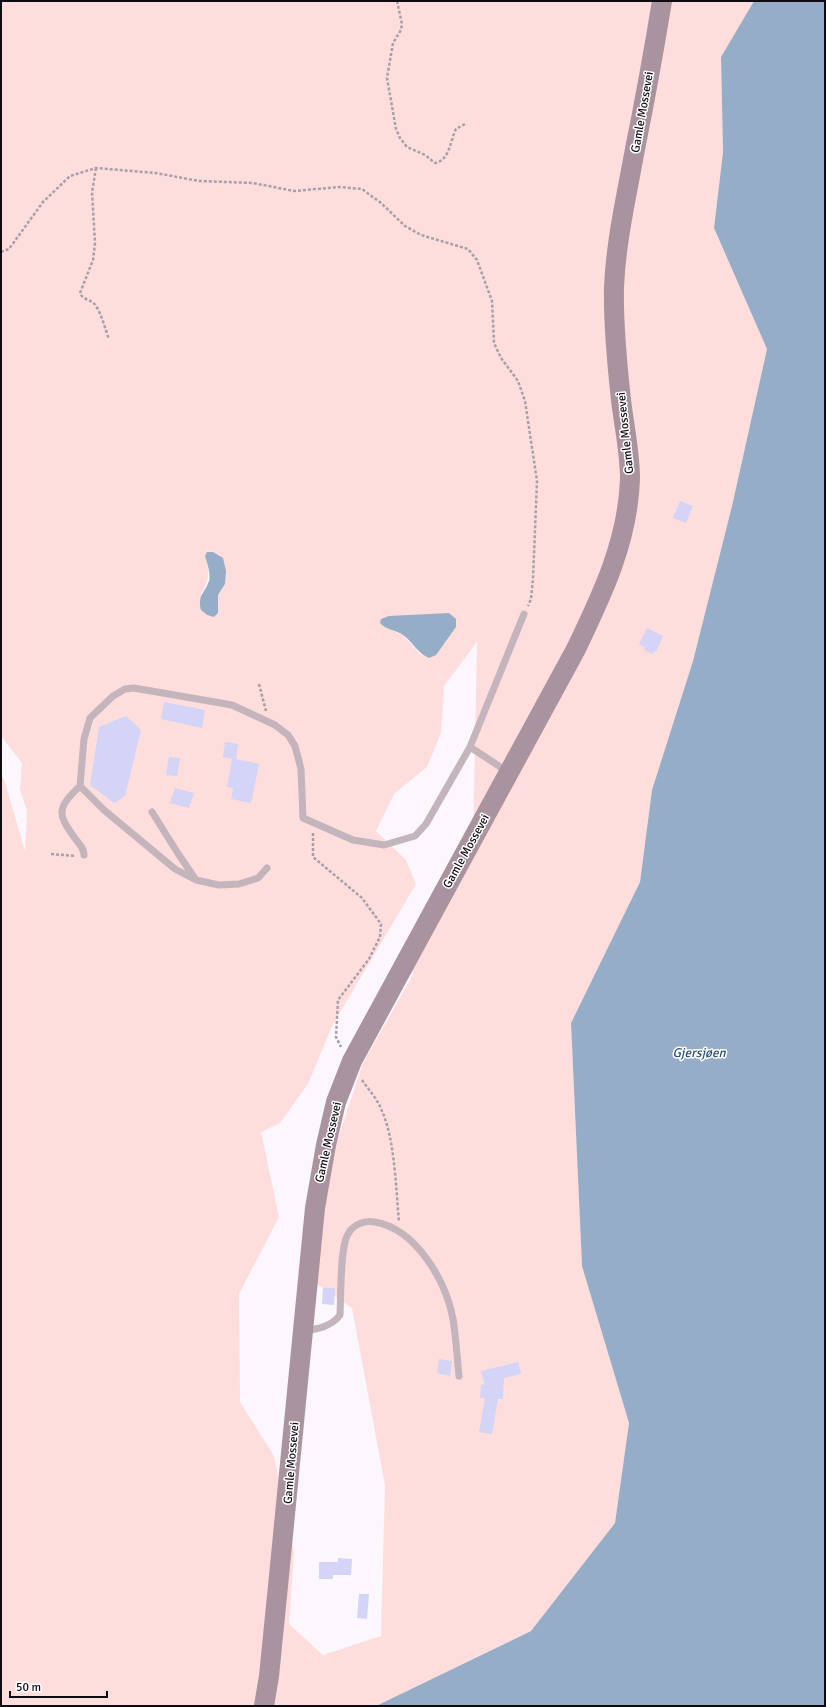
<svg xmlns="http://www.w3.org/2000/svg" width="826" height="1707" viewBox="0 0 826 1707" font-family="Signika,sans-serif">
	<rect width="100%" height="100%" fill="#fbf7fd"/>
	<path fill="#fedddd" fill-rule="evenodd" d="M1,1H754L721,57L723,152L714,228L767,349L732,506L693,661L652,790L640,882L571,1023L582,1266L629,1423L615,1523L531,1631L376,1706H1V776L4,779L25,851L27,811L20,789L22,763L1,736ZM205,556L225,584L218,595V613L201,594C210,579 210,573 205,556ZM383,626L456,627L421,655L403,635ZM477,642L473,839L402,968L414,973L363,1063L315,1208L308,1278L352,1308L385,1485L381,1636L323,1655L289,1624L294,1552L274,1456L240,1402L239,1294L279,1217L261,1132L280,1123L308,1084L332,1026L416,884L406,860L376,831L394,794L427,767L441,733L444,686Z"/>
	<path fill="#96adc7" d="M754,1H825V1706H376L531,1631L615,1523L629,1423L582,1266L571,1023L640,882L652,790L693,661L732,506L767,349L714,228L723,152L721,57Z
		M207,552H213L223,558L226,571L225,584L218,595V613L214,617L207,615L201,610C197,595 205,593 209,581C211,573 207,563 205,556Z
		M449,613L456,619V627L436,655L429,658C417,653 413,642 403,635C396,630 386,630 380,623L381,619L389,616Z"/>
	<path fill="#d3d4f6" d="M680,501L693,506L686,523L673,518Z
		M647,628L663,636L656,652L654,651L653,654L644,650L645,647L639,644Z
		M164,702L205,710L202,728L161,719Z
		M126,716L141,730L125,796L114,803L90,785L99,727Z
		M225,742L238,744L236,759L259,764L251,803L231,799L233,788L227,787L232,759L223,757Z
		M169,757L180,758L177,776L166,775Z
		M175,788L194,793L189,808L170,803Z
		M323,1288H335L334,1305L322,1304Z
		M439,1359L452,1361L450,1376L437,1373Z
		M518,1362L521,1374L504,1378L503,1399H498L492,1434L479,1432L485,1398H480L481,1384L485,1385L481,1371Z
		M338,1558L352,1559L351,1575H333V1579H319V1562H338Z
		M359,1594H369L367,1619L357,1618Z"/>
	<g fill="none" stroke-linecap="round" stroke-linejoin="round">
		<path stroke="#a6a1a9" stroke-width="2.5" stroke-dasharray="3 2" stroke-linecap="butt" d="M397,1L402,24L401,30L393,43L387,78L396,129L400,138L407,147L425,155L435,163C450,160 450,141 456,129L465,124
			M96,168L92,192L95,243L93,260L80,293C82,300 92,299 96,306C102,315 105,329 109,339
			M1,252L9,249L43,202L70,176L96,168L156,173L199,181L253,183L294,191L340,187L362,189L381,203L405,226L421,235L468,249L477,260L492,301L494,343L501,358L518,381L525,401L537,481L533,579L531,599L528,606
			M259,684L266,711
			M313,833V857L362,898L381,924L380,937L369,959L338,1000L336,1037L341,1047
			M51,854L76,856
			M362,1080C369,1090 378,1100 382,1111C395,1140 396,1190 399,1222"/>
		<path stroke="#c4b4bc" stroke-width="7" d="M470,747L508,772
			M80,786L104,810L175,869L196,880L219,885L239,884L258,878L267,868
			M152,812L179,855L194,877
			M84,855C84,849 81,846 77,841C57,814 56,809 80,786L84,739L90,718L113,696L125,689L134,688L232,705L275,725L288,735L295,746L301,769L303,818L353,840L384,845L415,836L426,824L470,747L524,614
			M304,1330C317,1330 332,1326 340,1315C341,1296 340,1251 347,1236C352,1225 363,1220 375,1222C416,1229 446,1281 453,1319C456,1337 457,1357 459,1376"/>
		<path stroke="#a9939e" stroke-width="20" d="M264,1706L269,1676L278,1586L315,1208L326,1145L336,1102L352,1061L576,649C602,595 628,541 630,479C630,452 624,426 621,400C617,363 613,324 614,287C616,240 627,194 635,149C645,100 654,50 662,1"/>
	</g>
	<g text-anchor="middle" stroke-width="3" stroke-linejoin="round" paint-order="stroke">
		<g font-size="12" fill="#100a13" stroke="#fff">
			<text transform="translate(642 112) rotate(-80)" y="4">Gamle Mossevei</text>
			<text transform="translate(625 433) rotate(-96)" y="4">Gamle Mossevei</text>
			<text transform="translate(466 851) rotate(-61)" y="4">Gamle Mossevei</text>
			<text transform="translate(328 1142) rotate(-77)" y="4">Gamle Mossevei</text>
			<text transform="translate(291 1463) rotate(-85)" y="4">Gamle Mossevei</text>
		</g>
		<g font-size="13" font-style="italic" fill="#2d5177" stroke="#fff">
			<text x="699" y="1057">Gjersjøen</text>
		</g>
	</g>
	<rect width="826" height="1707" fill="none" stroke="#100a13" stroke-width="4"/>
	<path d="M10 1691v6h97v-6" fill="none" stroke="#100a13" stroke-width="2"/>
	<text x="16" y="1691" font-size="12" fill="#100a13" stroke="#ffffff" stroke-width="3" paint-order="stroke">50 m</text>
</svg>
